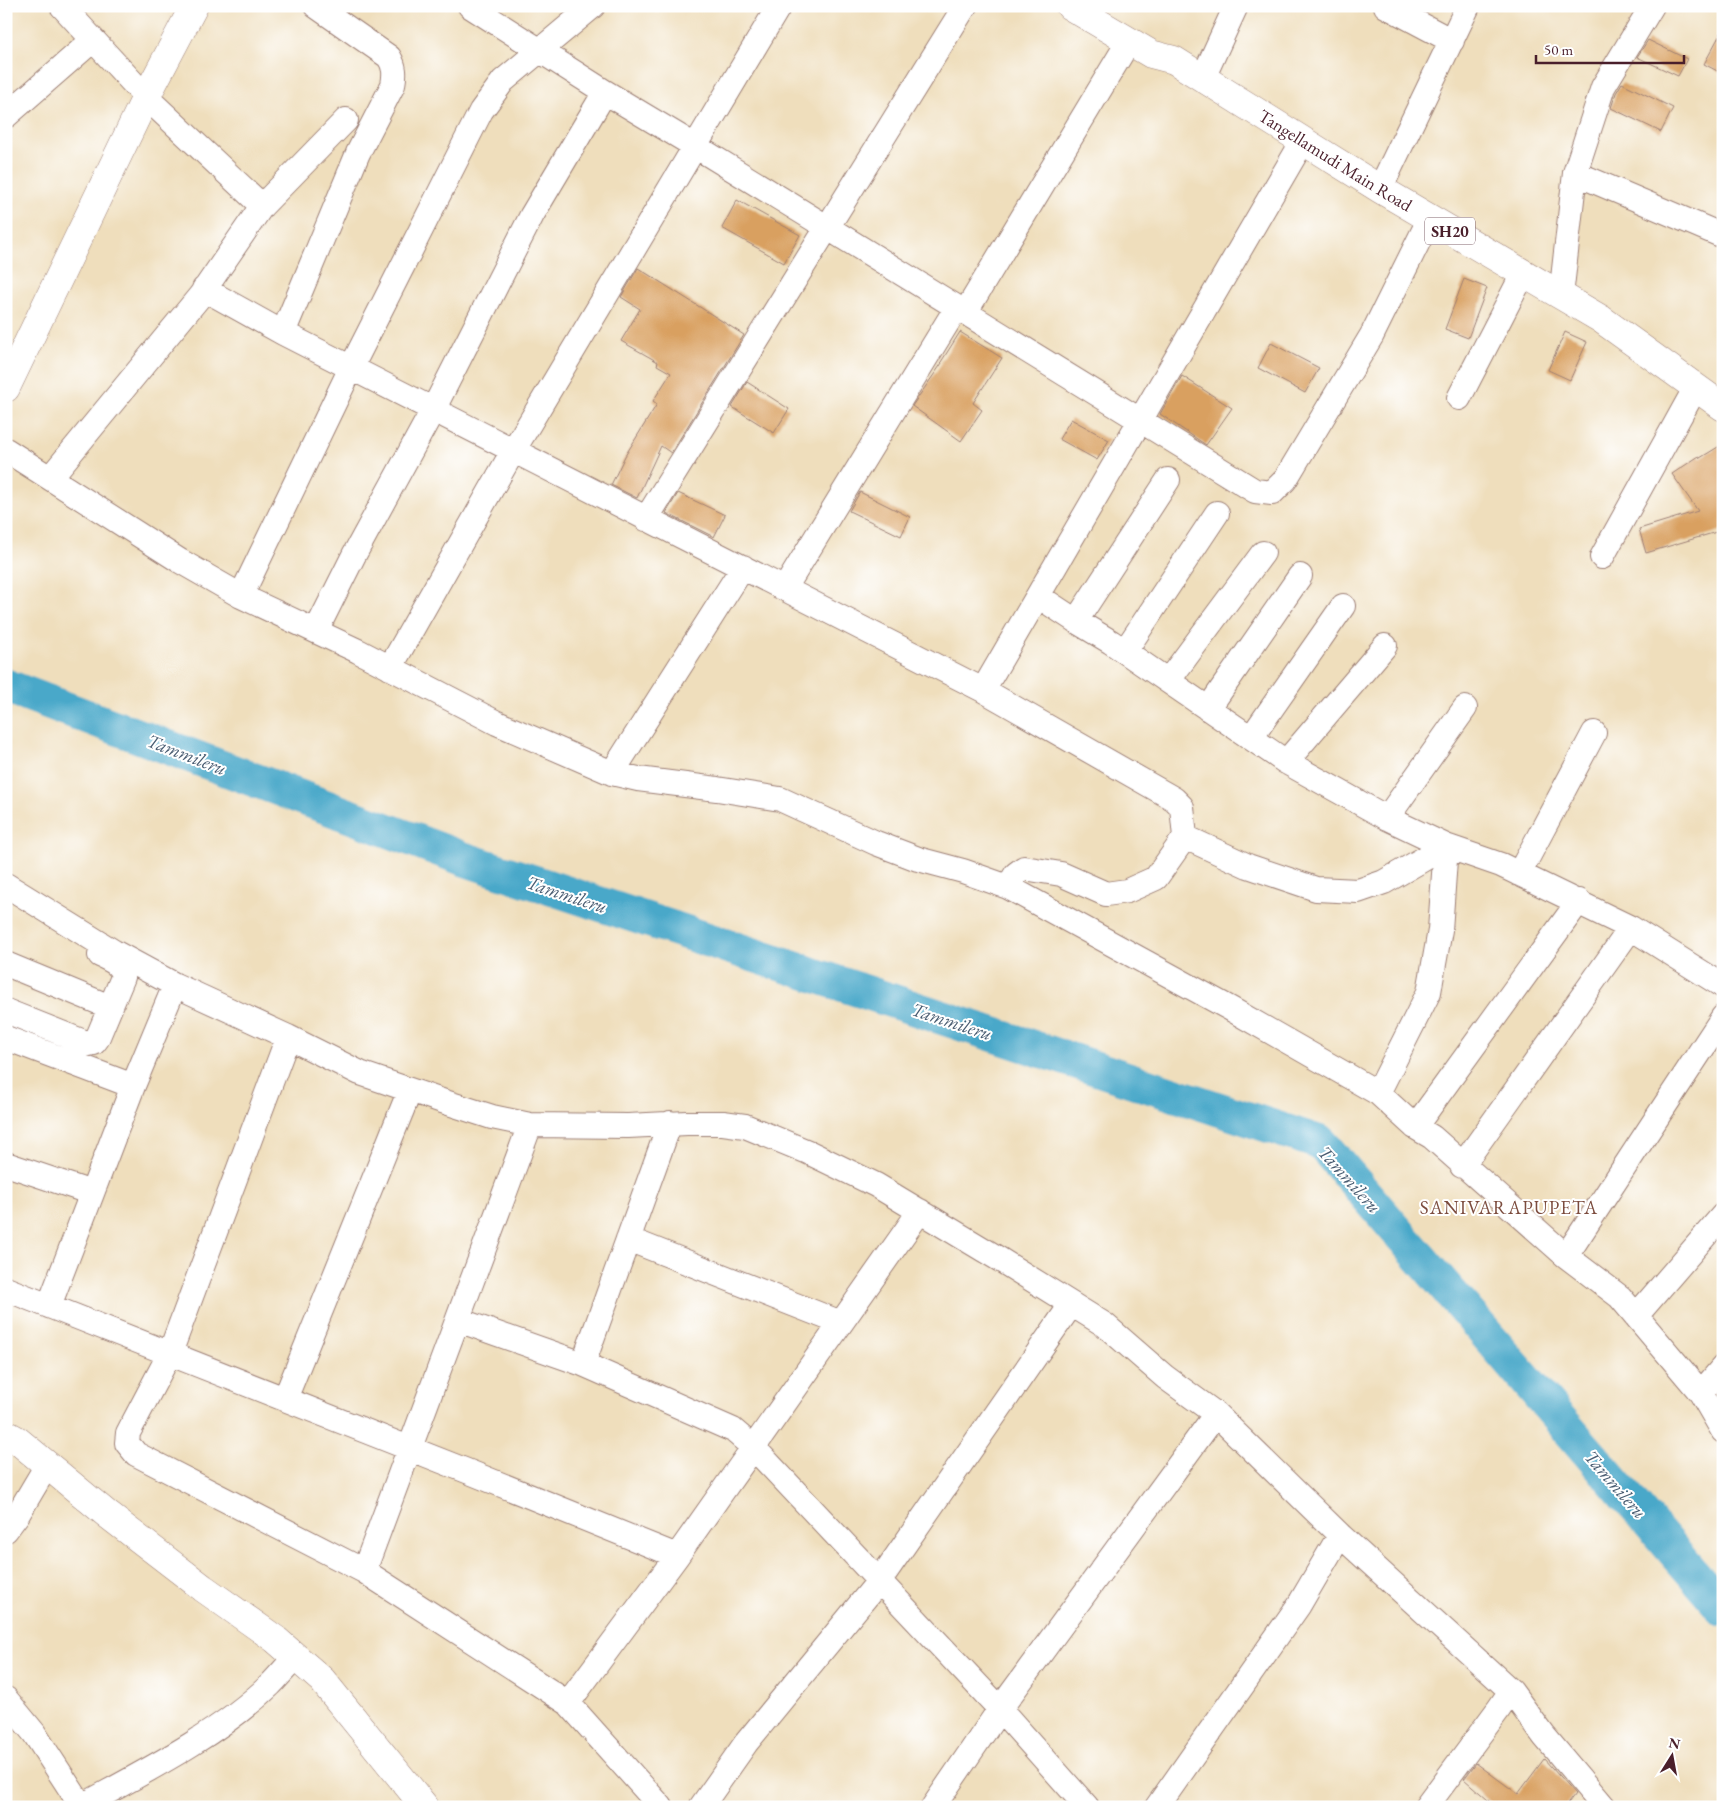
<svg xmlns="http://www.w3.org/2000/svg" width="1729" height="1813" viewBox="0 0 1729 1813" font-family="'EB Garamond',serif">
	<rect width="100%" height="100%" fill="#fff"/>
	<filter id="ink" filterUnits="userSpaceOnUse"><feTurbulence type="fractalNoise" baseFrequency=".02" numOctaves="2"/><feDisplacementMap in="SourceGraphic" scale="10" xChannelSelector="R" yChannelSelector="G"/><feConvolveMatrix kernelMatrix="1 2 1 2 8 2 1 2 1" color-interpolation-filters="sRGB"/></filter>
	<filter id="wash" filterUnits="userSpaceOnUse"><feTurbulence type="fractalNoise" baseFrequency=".0096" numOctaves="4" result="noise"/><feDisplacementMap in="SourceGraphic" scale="20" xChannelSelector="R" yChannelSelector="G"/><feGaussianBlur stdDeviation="1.12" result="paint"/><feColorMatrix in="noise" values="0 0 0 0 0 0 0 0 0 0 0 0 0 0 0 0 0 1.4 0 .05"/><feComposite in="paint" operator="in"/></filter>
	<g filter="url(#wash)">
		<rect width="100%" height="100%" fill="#efdebc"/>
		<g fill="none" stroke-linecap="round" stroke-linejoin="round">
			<path stroke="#4aa8c9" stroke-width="35" d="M6,686L464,859L1321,1143L1723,1608"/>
		</g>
		<g id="blocks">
			<path fill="#d9a061" d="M1723,29V74L1704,64Z
				M1648,40L1687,59L1678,76L1637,57Z
				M1622,83L1673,108L1661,132L1611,108L1616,93Z
				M737,200L800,235L784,263L722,228Z
				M638,268L744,335L671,453L661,446L637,498L611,485L625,456L657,404L653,401L671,373L657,365L658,362L621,341L640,309L621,297Z
				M1464,279L1487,288L1468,338L1445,329Z
				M960,332L1002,358L973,403L982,410L961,441L912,406L942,363L941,362Z
				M1565,332L1587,342L1570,380L1548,370Z
				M1271,343L1319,368L1305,393L1258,368Z
				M1182,376L1232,408L1206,445L1160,414Z
				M747,382L789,409L774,433L732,407Z
				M1071,419L1109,440L1097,460L1059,439Z
				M1723,444V530L1646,553L1639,529L1698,511L1672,474L1699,456L1700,458Z
				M860,492L910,517L901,536L849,511Z
				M678,493L725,515L714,537L666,513Z
				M1544,1759L1575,1794L1565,1807H1496L1464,1779L1476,1763L1518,1794Z"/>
		</g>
	</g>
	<g filter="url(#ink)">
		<use href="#blocks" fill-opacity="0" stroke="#9c7e74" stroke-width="1"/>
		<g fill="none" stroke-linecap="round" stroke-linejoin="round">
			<defs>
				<path id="minor" d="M62,6L146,97L262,206
					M470,6L605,92L695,146L1255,491L1272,493L1285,480L1372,335L1430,218
					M1386,6L1452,41
					M1203,78L1236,6
					M6,116L93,40
					M1575,173L1723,236
					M1380,189L1468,6
					M204,289L283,333L983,690L1174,799L1182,807L1185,837
					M1561,296L1575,173L1603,87L1652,6
					M965,313L1129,41
					M283,333L358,153L393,85C395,74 395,67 389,57L316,6
					M1459,398L1523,274
					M6,450L180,561L241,596L358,651L497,723L612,773L638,779L717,789L780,799L876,843L918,859L963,871L1008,887
					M50,478L200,296L262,206L346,120
					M1168,480L1076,621L1111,642L1286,762L1387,818L1446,846L1501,865L1631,928L1723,986
					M646,519L965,6
					M1602,557L1696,387
					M785,588L957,307
					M241,596L351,368L481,111L503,81L593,6
					M1038,596L1076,621
					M316,631L354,555L433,410L532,215L605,92
					M1125,651L1217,513
					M390,668L513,451L779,6
					M1168,681L1263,553
					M983,690L1303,141
					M1208,709L1300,576
					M1251,738L1343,606
					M1286,762L1385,646
					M612,773L743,567
					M1387,818L1465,708
					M1446,846L1384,882L1358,891L1316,889L1248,866L1185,837L1156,878L1127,891L1106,894L1061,874L1024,868L1016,874L1008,887L1231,1009L1378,1093L1415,1127L1432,1137L1566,1256L1620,1297L1701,1393L1723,1431
					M1519,874L1594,733
					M6,885L114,952L175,985L288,1037L360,1073L442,1101L492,1117L530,1125L628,1126L687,1123H723L745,1126L808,1152L876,1185L999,1259L1105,1325L1165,1377L1216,1414
					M6,964L110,1007
					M6,1011L89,1044L94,1043L97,1039L123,977C122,964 110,960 100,955
					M288,1037L170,1353L128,1433L127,1443L136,1454L364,1571L568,1703
					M6,1038L133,1086
					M1378,1093L1429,992L1440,930L1446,846
					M1415,1127L1579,901
					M6,1164L92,1193
					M1462,1166L1631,928
					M628,1239L841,1323
					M1566,1256L1723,1017
					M6,1289L472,1473L677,1556
					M49,1306L133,1086L175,985
					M1636,1316L1723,1215
					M458,1320L583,1364L733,1430L754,1448L1000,1709L1216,1414L1340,1535L1511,1691
					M583,1364L670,1123
					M1701,1393L1723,1367
					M285,1399L410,1090
					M6,1530L18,1514L47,1465
					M364,1571L530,1125
					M6,1699L34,1733L82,1807
					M82,1806C144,1772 219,1734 270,1685C279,1676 287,1666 296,1657
					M661,1807L568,1703L677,1556L920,1211
					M701,1807L746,1743L880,1580L1071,1305
					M933,1807L1000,1709L1087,1807
					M1157,1807L1299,1605L1340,1535
					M1426,1807L1498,1710L1511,1691L1544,1736L1604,1807"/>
				<g id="major">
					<path id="s1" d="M1070,6L1151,54L1174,60L1380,189L1601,319L1723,407"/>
					<path d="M6,388L146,97L194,6"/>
					<path d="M6,1434L17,1440L108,1515L203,1588L275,1639L322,1680L425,1807"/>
				</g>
			</defs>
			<use href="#minor" stroke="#9c7e74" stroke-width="26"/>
			<use href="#major" stroke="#9c7e74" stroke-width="29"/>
			<use href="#minor" stroke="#fff" stroke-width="24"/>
			<use href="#major" stroke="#fff" stroke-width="28"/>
		</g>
	</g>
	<g text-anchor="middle" stroke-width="4" stroke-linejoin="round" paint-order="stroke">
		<rect fill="#fff" stroke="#80626b" stroke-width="1" x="1425" y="217.5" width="50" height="27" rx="4"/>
		<g font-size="16" font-weight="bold" fill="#4a1f2b">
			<text x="1450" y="237">SH20</text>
		</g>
		<g font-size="18" fill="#4a1f2b" stroke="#fff">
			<text dy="6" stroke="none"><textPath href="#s1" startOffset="308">Tangellamudi Main Road</textPath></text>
		</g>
		<g font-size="19" font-style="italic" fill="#4a5d72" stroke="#fff">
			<text transform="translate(187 754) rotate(21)" y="7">Tammileru</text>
			<text transform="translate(567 894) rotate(18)" y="7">Tammileru</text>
			<text transform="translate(952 1021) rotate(18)" y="7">Tammileru</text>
			<text transform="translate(1350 1179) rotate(48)" y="7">Tammileru</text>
			<text transform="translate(1616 1484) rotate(49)" y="7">Tammileru</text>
		</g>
		<g font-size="19" letter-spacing="1" fill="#7c4c3e" stroke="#fff">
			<text x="1509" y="1214">SANIVARAPUPETA</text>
		</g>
	</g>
	<rect width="1729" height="1813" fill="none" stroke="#fff" stroke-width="25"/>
	<g transform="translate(1672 1756) rotate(11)" stroke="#ffffff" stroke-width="4" paint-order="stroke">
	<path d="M0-4L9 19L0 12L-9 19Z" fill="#4a1f2b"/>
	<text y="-8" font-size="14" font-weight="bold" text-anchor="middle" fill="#4a1f2b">N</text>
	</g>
	<path d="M1536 55v8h148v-8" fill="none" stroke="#4a1f2b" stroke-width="2.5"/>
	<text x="1544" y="55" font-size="15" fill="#4a1f2b" stroke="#ffffff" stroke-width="4" paint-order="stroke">50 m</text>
</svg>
